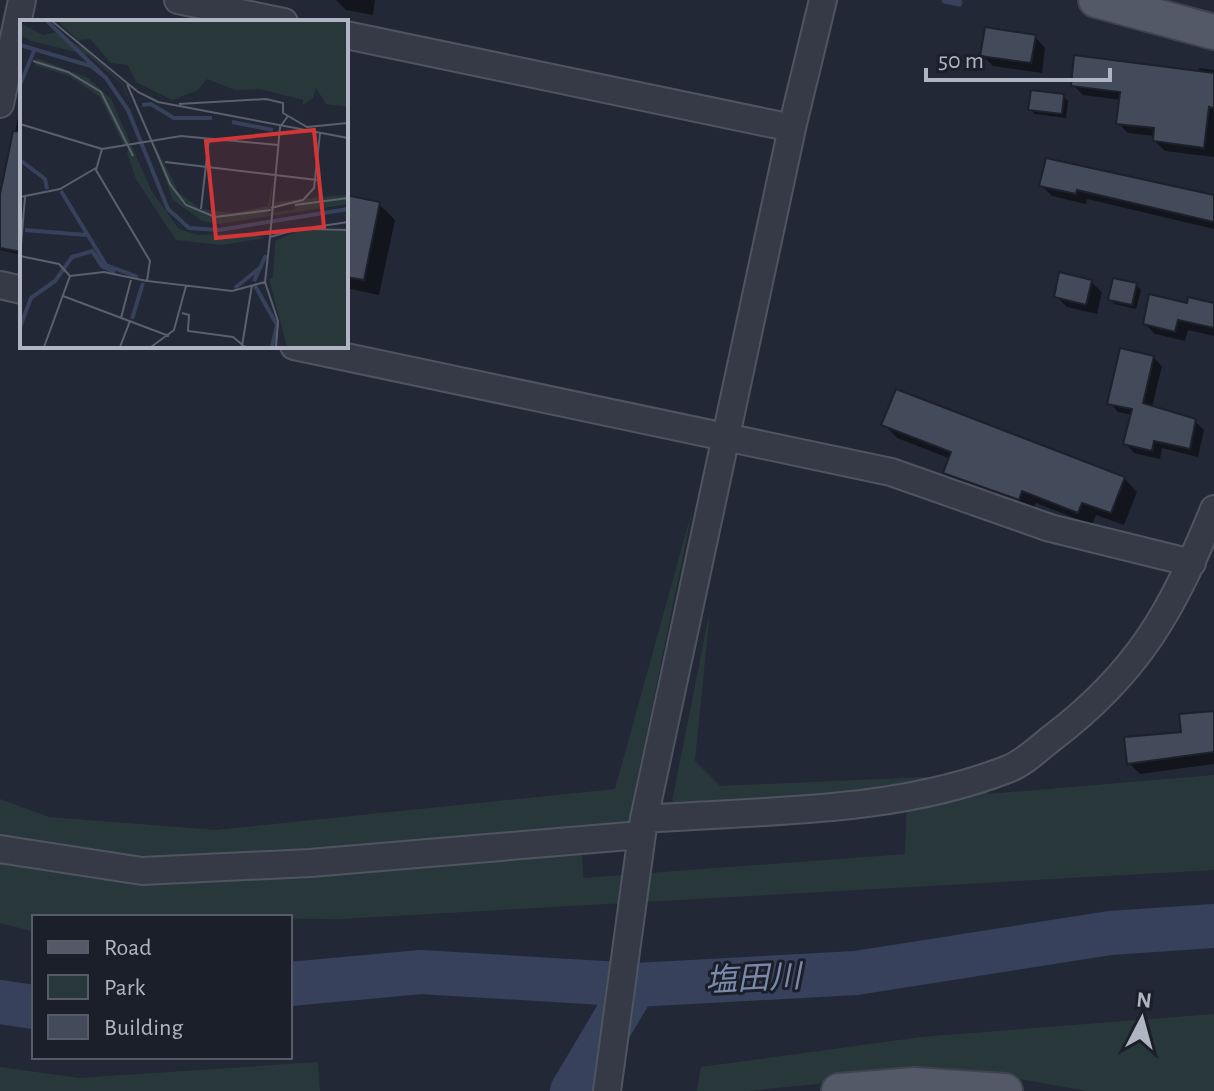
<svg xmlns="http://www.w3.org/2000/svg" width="1214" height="1091" viewBox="0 0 1214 1091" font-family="'Alegreya Sans','Noto Sans JP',sans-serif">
	<rect width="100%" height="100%" fill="#222835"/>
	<path fill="#28383a" d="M693,507L628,824L581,830L583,878L905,854L907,797L702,813L672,801L710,610L695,761L720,786L970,775L989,794L1214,775V870L340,919L34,917L31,931L0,923V799L49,817L216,830L615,789Z
		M1214,1014V1091H1086L965,1069L748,1091H697L701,1067L921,1037Z
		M318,1062L320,1091H0V1067L79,1078Z"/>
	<path fill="#0007" d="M336,0H375L373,15L346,10Z
		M1035,37L1045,48L1042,73L993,66L982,55Z
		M1199,68L1214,70V157L1165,151L1155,141V136L1128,133L1118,123L1121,100L1083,95L1073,85L1199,73Z
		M1063,96L1068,101L1066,118L1035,114L1030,109Z
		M22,98V255L0,250V204Z
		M1147,184L1214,195V229L1087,199L1086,204L1052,196L1041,185Z
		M346,197L379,204L395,220L379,295L346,288Z
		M1091,282L1102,292L1097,314L1067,307L1056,296Z
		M1136,285L1141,290L1136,309L1115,304L1110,299Z
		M1214,305V336L1188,330L1185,341L1155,334L1145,324L1188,306Z
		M1153,357L1162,366L1152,407L1195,421L1204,430L1198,457L1162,448L1160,459L1134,453L1126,444L1132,415L1118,412L1110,403Z
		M884,424L1124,478L1137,492L1124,525L1096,515L1092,525L1036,503L1032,512L958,486L945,473L951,459L897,438Z
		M1214,713V764L1140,774L1129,763Z"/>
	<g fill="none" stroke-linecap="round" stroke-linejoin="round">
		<path stroke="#37415b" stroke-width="7" d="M945,0L959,3"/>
		<path stroke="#37415b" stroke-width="44" d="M290,984L421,972L636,985L856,973L1110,933L1214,926
			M0,1002L34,1007
			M572,1091L632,990"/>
	</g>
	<path fill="#434a5a" stroke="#1c212c" stroke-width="2" d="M985,27L1036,35L1031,63L980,56Z
		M1074,55L1214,73V108L1209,107L1204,148L1153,141L1154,128L1116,124L1120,92L1071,86Z
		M1031,90L1064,94L1062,114L1028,110Z
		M13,131L22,132V252L0,248V194Z
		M1046,158L1214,195V222L1077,190L1076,194L1039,186Z
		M346,195L380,202L364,280L346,277Z
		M1059,272L1092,280L1086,305L1054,297Z
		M1113,278L1137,283L1132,305L1108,300Z
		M1149,294L1187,303L1188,297L1214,303V328L1178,320L1175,332L1143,324Z
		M1120,348L1154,356L1143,403L1196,419L1190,449L1154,441L1152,451L1123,444L1132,409L1107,404Z
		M896,389L1125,477L1111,513L1082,503L1078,513L1022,491L1019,500L943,473L951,452L881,425Z
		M1214,711V752L1127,764L1124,737L1181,732L1179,714Z"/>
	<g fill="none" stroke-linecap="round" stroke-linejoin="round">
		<defs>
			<path id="minor" d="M178,0L284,22
				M346,35L792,128
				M0,104L22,0
				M0,285L22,290
				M294,346L891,472L1050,528L1192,563
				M644,819C765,810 893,814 1008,769C1024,763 1039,748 1052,738C1139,672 1174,608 1214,509
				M0,849L142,871L310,863L641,835
				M607,1091L644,819L792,128L823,0"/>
			<path id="major" d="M1096,0L1214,32
				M839,1091L914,1085L1005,1091"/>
		</defs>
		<use href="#minor" stroke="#4f5560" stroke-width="30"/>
		<use href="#major" stroke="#3e434f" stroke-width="38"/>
		<use href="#minor" stroke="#353a46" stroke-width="26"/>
		<use href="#major" stroke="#535966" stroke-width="34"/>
	</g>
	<g text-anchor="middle" stroke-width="6" stroke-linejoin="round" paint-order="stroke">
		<g font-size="32" font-style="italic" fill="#7a88a9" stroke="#1b1f2a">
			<text transform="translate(753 978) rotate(-3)" y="11">塩田川</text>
		</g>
	</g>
	<g transform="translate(20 20)">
		<rect width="328" height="328" fill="#222835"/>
		<path d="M37,1H328V87L306,84L296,68L293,78L283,85V80L240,69L215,70L187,59L178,70L152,80L116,62L108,45L91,43L70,19L58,20ZM0,3L23,15L36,12L67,31L103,63L112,86L101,63L68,35L11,21L0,15ZM16,38L68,58L91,79L132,172L159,209L178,215L224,213L245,218L201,225L156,220L116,159L107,132L110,125H104L80,77L49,56L15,45ZM127,109L159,173L181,189L213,193L248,186L253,160L250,189L247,194L275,189L274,184L253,186L255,182L309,176L328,175V184L198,204L182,201L153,180ZM278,211H328V327H267L249,259L253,258L255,221Z" fill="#28383a"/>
		<path fill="none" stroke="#37415b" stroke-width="4" d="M27,1L86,58M0,25L71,46L86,58L108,90L148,189L169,208L199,210L328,189M0,65L14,31M122,85L131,84L154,98H192M212,102L253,110M0,140L25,159L27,169M41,171L86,245L118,257M5,210L66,215M234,261L246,235M234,264L257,305L252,327M215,268L241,247M112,299L123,263M0,307L11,278L35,261L52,237L72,231L82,246L95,253"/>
		<path fill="none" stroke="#5a606d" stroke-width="2" d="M32,1L118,72L138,82L328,118M13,41L48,52L81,72L113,136M107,64L150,164L166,185L195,197L251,190M159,84L246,79L263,83V93L287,107L328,103M0,104L82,129L76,150L130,241L127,261L212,271L245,262L250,217L278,209L328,210M82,129L161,116L258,125M145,142L297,160M0,177L40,169L76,148M275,185L328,178M251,188L283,180L294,168L300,113M181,189L189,118M295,207L328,202M250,217L260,107L268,96M0,236L39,244L50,256M0,237L5,177M50,256L84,252L127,261M245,262L258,301L256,327M43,276L149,316M162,293L169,295L168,311L213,317L225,327M101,298L111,260M222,326L232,265M24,327L50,256M100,327L110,301M131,327L154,310L166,266"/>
		<path fill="#d23637" fill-opacity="0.15" stroke="#d23637" stroke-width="4" d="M294,110L304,207L196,218L186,121Z"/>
		<rect width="328" height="328" fill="none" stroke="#afb5c2" stroke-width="4"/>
	</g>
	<rect x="32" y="915" width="260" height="144" fill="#1b1f2a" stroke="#565b67" stroke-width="2"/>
	<rect x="48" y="941" width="40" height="12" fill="#535966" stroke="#565b67" stroke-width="2"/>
	<text x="104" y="955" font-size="24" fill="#afb5c2">Road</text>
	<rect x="48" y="975" width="40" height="24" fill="#28383a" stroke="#565b67" stroke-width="2"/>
	<text x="104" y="995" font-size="24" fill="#afb5c2">Park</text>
	<rect x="48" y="1015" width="40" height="24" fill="#434a5a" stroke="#565b67" stroke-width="2"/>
	<text x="104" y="1035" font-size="24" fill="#afb5c2">Building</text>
	<g transform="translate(1142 1019) rotate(6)" stroke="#1b1f2a" stroke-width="6" paint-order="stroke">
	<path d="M0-6L14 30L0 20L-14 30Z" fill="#afb5c2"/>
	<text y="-12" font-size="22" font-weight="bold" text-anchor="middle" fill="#afb5c2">N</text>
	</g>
	<path d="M926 68v12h184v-12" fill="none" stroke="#afb5c2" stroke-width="4"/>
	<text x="938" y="68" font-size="24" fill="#afb5c2" stroke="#1b1f2a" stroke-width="6" paint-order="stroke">50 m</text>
</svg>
